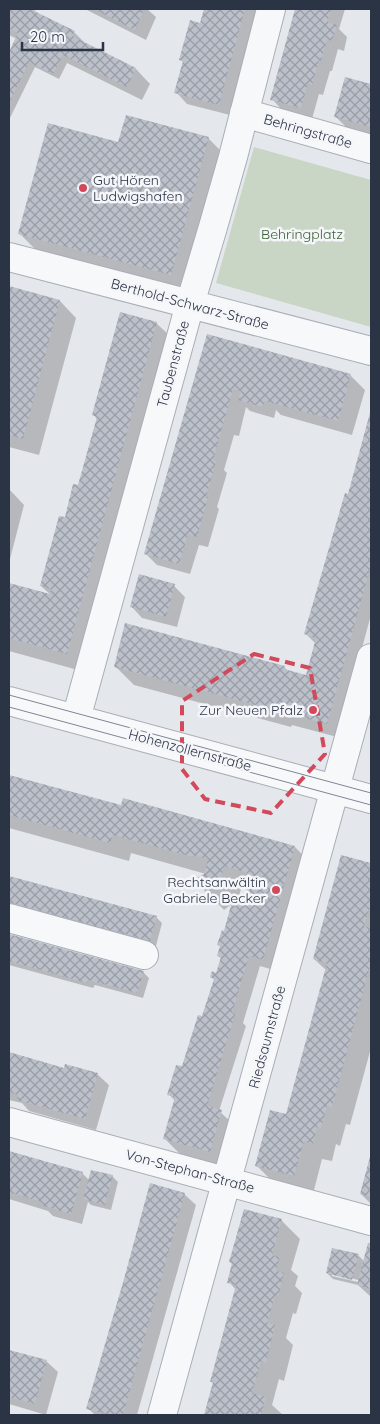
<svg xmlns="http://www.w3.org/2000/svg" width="380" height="1424" viewBox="0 0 380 1424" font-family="Quicksand,sans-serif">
	<defs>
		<pattern id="building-cross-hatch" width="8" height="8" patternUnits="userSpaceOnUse" patternTransform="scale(1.25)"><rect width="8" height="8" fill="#bbc0ca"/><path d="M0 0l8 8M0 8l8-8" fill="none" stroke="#989da6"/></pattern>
	</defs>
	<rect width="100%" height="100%" fill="#e4e7ec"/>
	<path fill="#c9d6c5" d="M254,147L371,180V327L216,283Z"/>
	<path fill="#0003" fill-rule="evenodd" d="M9,9H33L37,13L74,32L87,45L136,69L150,84L142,100L67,63L59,79L35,67L9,120V55L17,39L9,35Z
		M85,9H147L156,17L146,40Z
		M205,9H259L230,115L187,104L176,92L184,63L180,59L201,24Z
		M297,9H345L339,29L347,37L344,51L338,49L332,71H330L323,95L319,94L312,119L283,111L272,99Z
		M346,78L371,85V135L347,128L336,117Z
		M208,138L227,157L189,293L38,252L19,233L119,144Z
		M9,287L60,301L76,318L39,455L9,447Z
		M156,323L168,334L85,672L9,651V584L51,595L41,586L66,519L79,487L97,419L93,414Z
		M208,336L350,375L365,390L352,435L281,415L276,410L274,418L250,411L246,407L239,436L234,435L224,470L227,473L217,507L219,509L208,547L199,545L190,574L157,565L146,554Z
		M371,414V615L359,659L341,738L292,725L291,727L134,685L115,666L284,667L289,672L307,676L316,644L306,634L358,464Z
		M9,489L24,505L9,563Z
		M174,586L185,597L177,627L142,618L131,606Z
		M9,776L122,807L295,847L313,866L274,970L260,966L243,1023L246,1026L219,1111L240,1130L228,1170L183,1157L164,1138L175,1101L169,1094L183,1068L203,1017L215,980L211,977L217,974L222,959L218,956L221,947L218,945L225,932L233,903L224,910L206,891V874L131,853L129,861L9,828ZM242,884L246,885L245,888L250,893L248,903L238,901Z
		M342,856L371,864V1048L350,1125L346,1124L340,1146L336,1144L332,1161L322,1159L313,1194L275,1184L256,1165L287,1116L326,970L314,959Z
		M9,877L157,918L162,923L156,946L9,906Z
		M9,935L143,972L149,978L143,998L95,985L93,988L9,965Z
		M9,1054L65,1070L97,1074L109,1085L96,1130L29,1111L22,1103L9,1100Z
		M9,1153L82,1173L90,1181L112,1176L118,1182L111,1210L91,1205L88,1202L82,1224L53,1216L48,1211L9,1199Z
		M371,1156V1204L361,1194Z
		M184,1194L196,1205L137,1415H95L88,1408Z
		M281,1220L300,1239L291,1270L298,1276L295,1286L302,1293L296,1314L293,1313L286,1338L293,1345L284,1381L279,1379L272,1405L283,1415H205L214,1384L211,1381L236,1290L229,1282L233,1265L230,1262Z
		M369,1244L371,1245V1297L358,1285L333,1279L327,1273L358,1255L365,1262ZM332,1273L358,1280V1282L332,1276Z
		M9,1351L46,1361L58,1372L46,1415L9,1404Z"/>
	<path fill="url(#building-cross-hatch)" d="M9,9H30L75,31L72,36L136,68L127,87L63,55L53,74L29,62L9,103V52L18,33L9,28Z
		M94,9H144L135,30Z
		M204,9H245L219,105L174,93L183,61L179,60L190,20L200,23Z
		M295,9H331L327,22L337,25L332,41L327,39L321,61L319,60L312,85L308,83L301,108L270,100Z
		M345,77L371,84V127L334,117Z
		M126,115L209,137L171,275L18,234L48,123L118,142Z
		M9,286L60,300L23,439L9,435Z
		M120,312L157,322L67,654L9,638V583L50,594L51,589L40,586L59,516L65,517L73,484L78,485L97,417L92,415Z
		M207,334L351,374L338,421L265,401L263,407L238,400L241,391L233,389L213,460L216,461L206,497H208L197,537L188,534L179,564L144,554Z
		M371,409V565L327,724L114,667L125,623L285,666L284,669L306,675L316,638L304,634L345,493L348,494Z
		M139,574L175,584L166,617L130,607Z
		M9,775L121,805L123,798L295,846L263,960L249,956L232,1013L235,1014L207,1106L222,1110L210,1152L163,1139L175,1097L167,1095L176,1065L182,1066L198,1015L202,1016L214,979L210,977L212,971L216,973L221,957L217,956L220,946L217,945L222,930L224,931L233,898L247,902L250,890L243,888L248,873L224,866L220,882L205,892L197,878L204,874L208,859L193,855V857L113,835L110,843L9,815Z
		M341,855L371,863V910L369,909L364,926L371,928V951L370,955L371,956V962L332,1107L327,1106L321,1128L317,1127L313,1144L304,1141L294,1176L255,1166L270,1110L286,1114L327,963L313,959Z
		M9,876L157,916L150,941L9,902Z
		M9,934L144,971L137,993L89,980L87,983L9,961Z
		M9,1052L64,1068L65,1064L98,1073L85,1119L17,1100L18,1095L9,1092Z
		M9,1151L83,1172L71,1214L41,1205L42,1202L9,1192Z
		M371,1153V1197L360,1194Z
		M91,1170L113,1175L105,1205L83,1199Z
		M150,1183L185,1193L123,1415H109L86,1409L124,1279Z
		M244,1209L282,1219L272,1255L280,1257L276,1271L284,1273L278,1297L275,1295L267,1323L275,1325L266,1363L261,1361L252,1393L266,1397L261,1415H204L213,1382H210L236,1285L227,1283L232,1263L229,1262Z
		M368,1243H371V1289L357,1285Z
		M332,1248L359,1254L352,1280L326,1273Z
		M9,1350L47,1360L35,1404L9,1397Z"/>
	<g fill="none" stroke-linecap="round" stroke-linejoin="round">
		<defs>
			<path id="minor" d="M244,113L371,149
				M9,257L371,351
				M9,701L371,799
				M76,719L190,304L213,227L233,157L271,9
				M9,918L144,955
				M9,1122L371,1221
				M162,1415L371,658"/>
		</defs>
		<use href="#minor" stroke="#a9aeb7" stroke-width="30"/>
		<use href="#minor" stroke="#f7f8fa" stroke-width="28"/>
		<path stroke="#7d8696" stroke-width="1" d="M9,695L371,793
			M9,707L371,805"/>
	</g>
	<path fill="none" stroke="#d1495b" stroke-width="4" stroke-dasharray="10 6" stroke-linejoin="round" d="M254,654L310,668L325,754L271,813L205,799L182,769V701Z"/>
	<g fill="#d1495b" stroke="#f4f6f9" stroke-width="2">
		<circle cx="83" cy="188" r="5"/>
		<circle cx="313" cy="710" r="5"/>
		<circle cx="276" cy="890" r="5"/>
	</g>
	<g text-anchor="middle" stroke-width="5" stroke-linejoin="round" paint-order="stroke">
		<g font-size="14" fill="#2b3445" stroke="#f4f6f9">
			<text transform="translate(308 131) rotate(16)" y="5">Behringstraße</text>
			<text transform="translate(190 304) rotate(15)" y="5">Berthold-Schwarz-Straße</text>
			<text transform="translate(173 364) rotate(-75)" y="5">Taubenstraße</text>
			<text transform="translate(190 750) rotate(15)" y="5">Hohenzollernstraße</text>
			<text transform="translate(267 1037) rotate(-75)" y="5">Riedsaumstraße</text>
			<text transform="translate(190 1171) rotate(15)" y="5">Von-Stephan-Straße</text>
		</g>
		<g font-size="14" fill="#2b3445" stroke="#f4f6f9" text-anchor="end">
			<text x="93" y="185" text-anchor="start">Gut Hören<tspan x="93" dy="16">Ludwigshafen</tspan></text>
			<text x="303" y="715">Zur Neuen Pfalz</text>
			<text x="266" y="887">Rechtsanwältin<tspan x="266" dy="16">Gabriele Becker</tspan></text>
		</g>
		<g font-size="14" fill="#3f6138" stroke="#f4f6f9">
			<text x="302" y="239">Behringplatz</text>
		</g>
	</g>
	<rect width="380" height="1424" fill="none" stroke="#2b3445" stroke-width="20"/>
	<path d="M22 42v8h81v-8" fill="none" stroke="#2b3445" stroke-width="2.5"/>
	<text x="30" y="42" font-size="15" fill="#2b3445" stroke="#f4f6f9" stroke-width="4" paint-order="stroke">20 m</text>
</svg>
